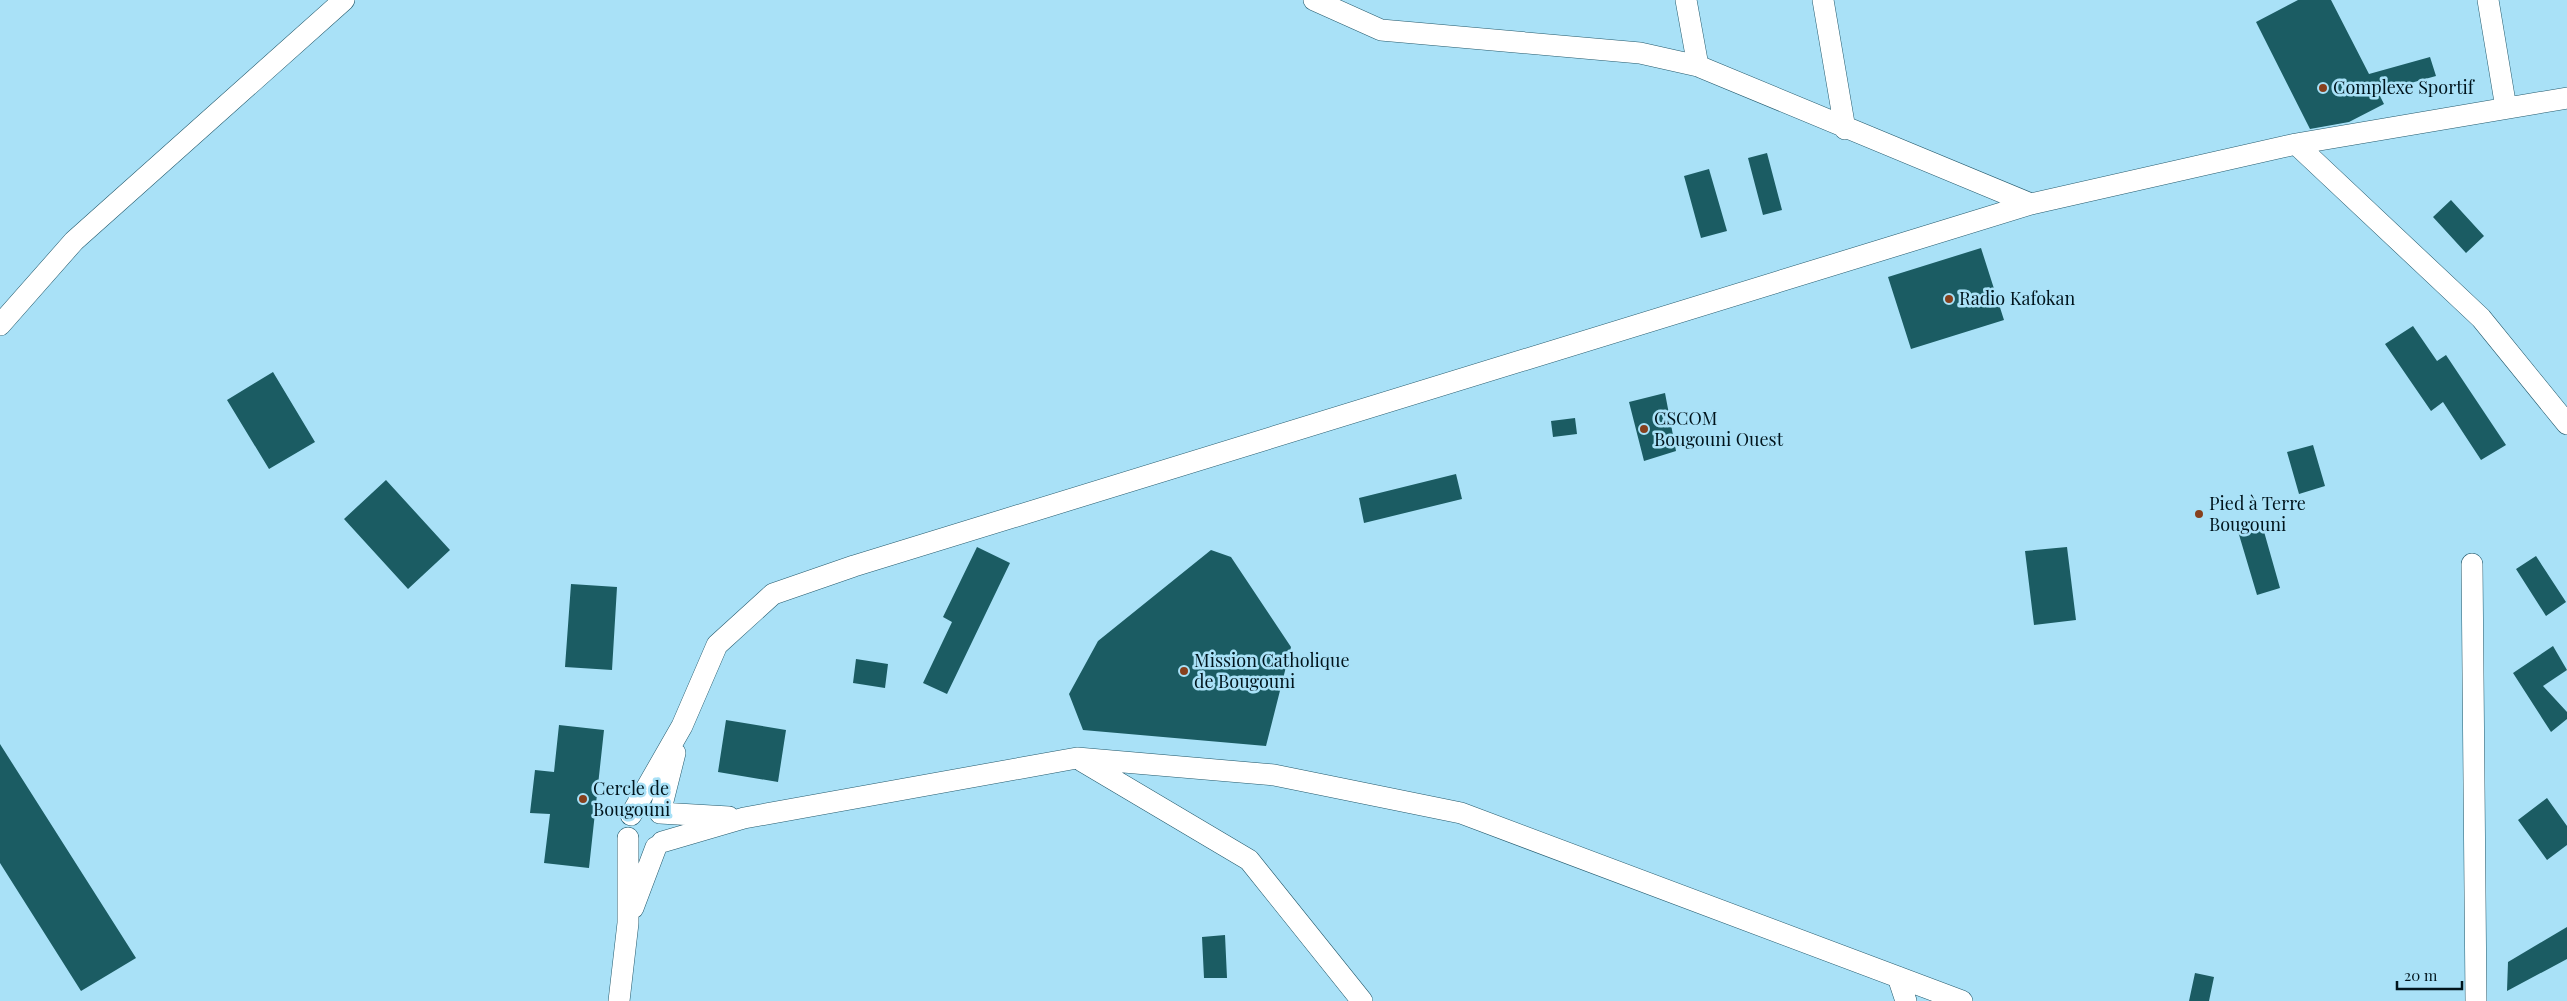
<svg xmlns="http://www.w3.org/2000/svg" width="2567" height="1001" viewBox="0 0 2567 1001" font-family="'Playfair Display',serif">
	<rect width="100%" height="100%" fill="#a9e1f7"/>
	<path fill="#1b5c63" d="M2298,0H2331L2369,74L2430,57L2436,76L2378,92L2384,104L2349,122L2310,129L2256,22Z
		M1767,153L1782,210L1763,215L1748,158Z
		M1709,169L1727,231L1701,238L1684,176Z
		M2451,200L2484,236L2466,253L2433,217Z
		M1981,248L2004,320L1911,349L1888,277Z
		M2413,326L2437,361L2446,355L2506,445L2481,460L2443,402L2431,411L2385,344Z
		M273,372L315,442L269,469L227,400Z
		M1665,393L1676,451L1644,461L1629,402Z
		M1575,418L1577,434L1553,437L1551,421Z
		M2313,445L2325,486L2299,494L2287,452Z
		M1456,474L1462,499L1364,523L1359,498Z
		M386,480L450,550L408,589L344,519Z
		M2261,521L2280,588L2257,595L2237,528Z
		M977,547L1010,563L947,694L923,683L952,622L943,617Z
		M2067,547L2076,620L2034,625L2025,551Z
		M1211,550L1231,557L1291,647L1266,746L1083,730L1069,694L1098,641Z
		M2536,556L2566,602L2546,616L2516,569Z
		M571,584L617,587L612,670L565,667Z
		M2553,646L2567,670L2543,686L2567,712V719L2551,732L2513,673Z
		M856,659L888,664L885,688L853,683Z
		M726,720L786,730L778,782L718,772Z
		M559,725L604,730L589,868L544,863L550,814L530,813L535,770L554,772Z
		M0,744L136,958L81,991L0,863Z
		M2547,798L2567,826V845L2547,860L2518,820Z
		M2567,927V959L2507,991L2508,962Z
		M1225,935L1227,978H1204L1202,937Z
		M2195,973L2214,977L2209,1001H2189Z"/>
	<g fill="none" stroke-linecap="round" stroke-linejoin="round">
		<defs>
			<path id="street" d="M1314,0L1381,30L1640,53L1698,66L2031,204
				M1686,0L1698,66
				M1823,0L1845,129
				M2488,0L2506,108
				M2296,144L2481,318L2567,424
				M0,325L74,241L344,0
				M2472,564L2476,1001
				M675,753L660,813L729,817
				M1082,761L1249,860L1362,1001
				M631,815L682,726L717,645L773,594L854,566L2031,204L2296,144L2567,98
				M662,842L744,818L1077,758L1274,775L1461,813L1962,1001
				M633,908L656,847
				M1898,977L1906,1001
				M619,1001L628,923V838"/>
		</defs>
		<use href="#street" stroke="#23596c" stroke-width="22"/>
		<use href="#street" stroke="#fff" stroke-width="21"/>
	</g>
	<g fill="#87401d" stroke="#a9e1f7" stroke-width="2">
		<circle cx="2323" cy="88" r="5"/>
		<circle cx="1949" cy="299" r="5"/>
		<circle cx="1644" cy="429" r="5"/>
		<circle cx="2199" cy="514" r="5"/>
		<circle cx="1184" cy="671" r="5"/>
		<circle cx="583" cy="799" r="5"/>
	</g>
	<g text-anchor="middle" stroke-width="5" stroke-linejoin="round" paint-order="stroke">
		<g font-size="18" fill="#01151d" stroke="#a9e1f7" text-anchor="start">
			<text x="2333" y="94">Complexe Sportif</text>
			<text x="1959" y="305">Radio Kafokan</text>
			<text x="1654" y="425">CSCOM<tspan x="1654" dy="21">Bougouni Ouest</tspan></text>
			<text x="2209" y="510">Pied à Terre<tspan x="2209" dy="21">Bougouni</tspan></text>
			<text x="1194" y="667">Mission Catholique<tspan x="1194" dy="21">de Bougouni</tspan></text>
			<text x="593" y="795">Cercle de<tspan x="593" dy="21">Bougouni</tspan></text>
		</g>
	</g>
	<path d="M2397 981v8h65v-8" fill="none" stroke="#01151d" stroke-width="2.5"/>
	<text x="2404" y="981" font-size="15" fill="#01151d" stroke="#a9e1f7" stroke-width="4" paint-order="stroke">20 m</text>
</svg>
